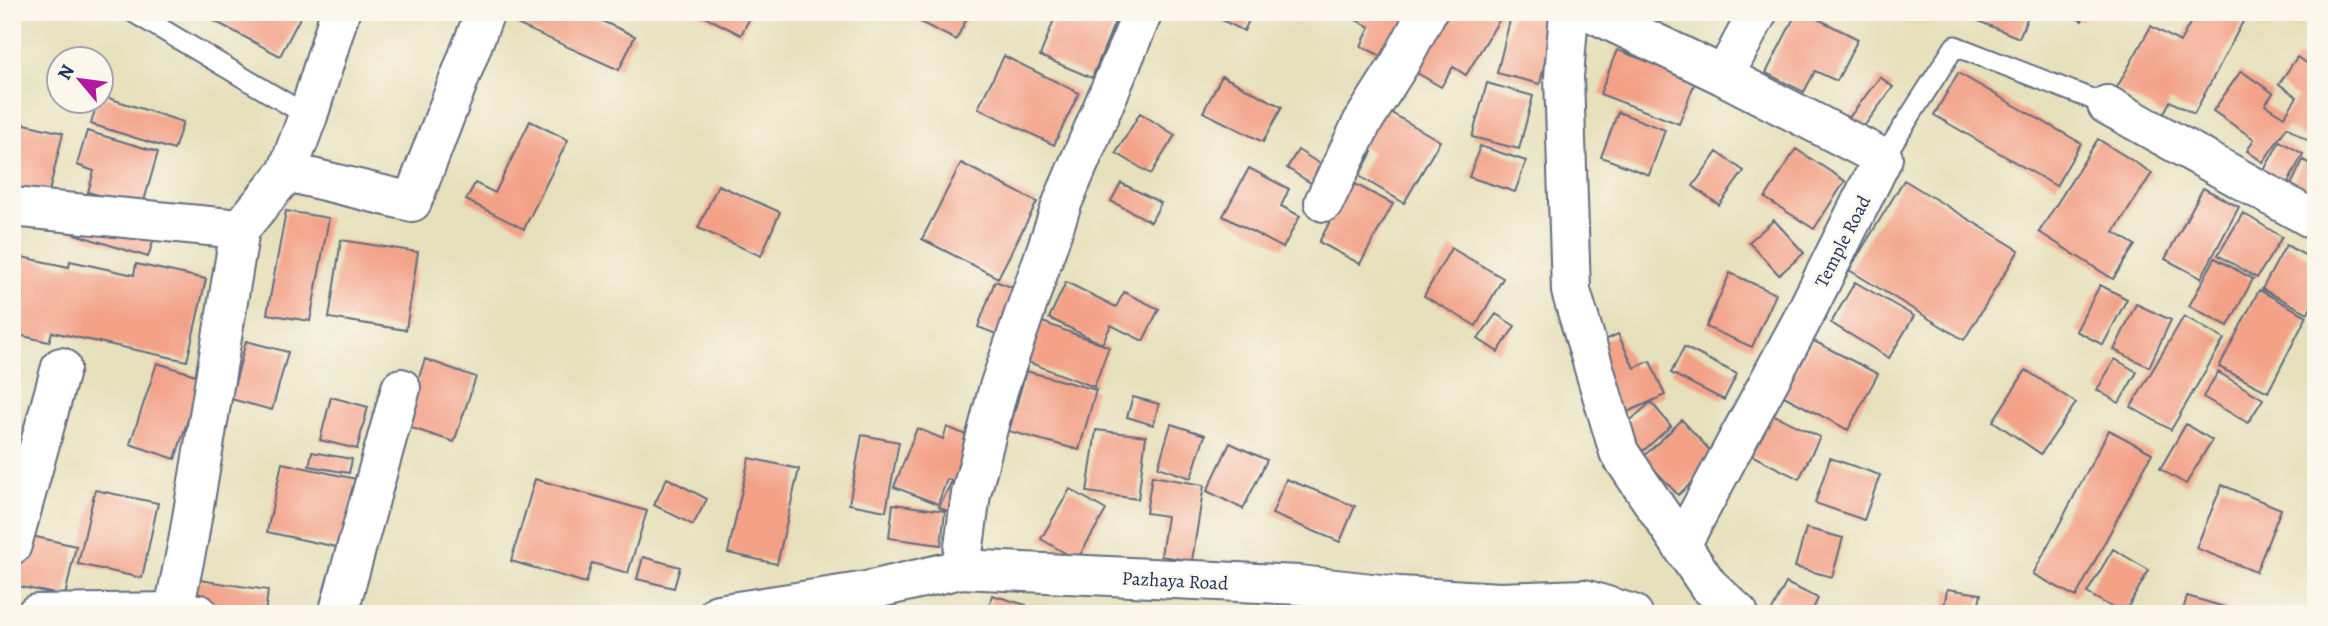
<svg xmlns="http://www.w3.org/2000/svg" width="2328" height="626" viewBox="0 0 2328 626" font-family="Alegreya,serif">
	<rect width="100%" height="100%" fill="#fbf7ec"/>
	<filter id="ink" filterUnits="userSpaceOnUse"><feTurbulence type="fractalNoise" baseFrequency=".0143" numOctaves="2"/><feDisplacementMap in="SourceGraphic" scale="14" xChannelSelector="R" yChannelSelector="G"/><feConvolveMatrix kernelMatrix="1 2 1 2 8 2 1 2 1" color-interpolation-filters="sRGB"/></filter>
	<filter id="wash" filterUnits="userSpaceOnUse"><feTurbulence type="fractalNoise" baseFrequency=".00686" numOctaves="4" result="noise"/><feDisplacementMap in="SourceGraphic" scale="28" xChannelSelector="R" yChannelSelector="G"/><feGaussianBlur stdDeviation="1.57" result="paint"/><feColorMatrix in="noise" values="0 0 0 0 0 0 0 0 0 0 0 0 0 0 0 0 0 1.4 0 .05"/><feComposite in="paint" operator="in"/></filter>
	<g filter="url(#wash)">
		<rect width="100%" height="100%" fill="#e7e0bc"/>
		<g id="blocks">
			<path fill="#f3a288" d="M209,12H303L280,56L207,17Z
				M490,12H582L635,36L619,70Z
				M696,12H753L741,35Z
				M900,12H970L956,40Z
				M1057,12H1119L1092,78L1040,56Z
				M1206,12H1253L1244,31Z
				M1347,12H1504L1466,75L1453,67L1441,87L1400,63L1399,65L1361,46L1370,27L1346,15Z
				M1512,12H1525L1554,19L1540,84L1497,73Z
				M1797,12H1804L1858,39L1837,81L1815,71L1804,92L1766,73Z
				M1957,12H2030L2019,38Z
				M2065,12H2086L2082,21Z
				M2196,12H2248L2194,114L2170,101L2163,115L2116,89L2151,26L2180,42Z
				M1617,50L1696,79L1679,124L1600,94Z
				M1004,56L1079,93L1054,145L978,108Z
				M2297,57L2316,69V146L2287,127L2263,162L2247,151L2254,139L2213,111L2241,71L2273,93L2265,105L2284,117L2297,97L2279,84Z
				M1958,73L2081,143L2056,186L1934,115Z
				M1222,76L1282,107L1263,142L1203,112Z
				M1880,77L1893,87L1862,129L1848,119Z
				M1487,83L1533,96L1519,149L1472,137Z
				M102,96L183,122L174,150L91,124L97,102H102Z
				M1381,107L1440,141L1404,203L1359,176L1372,152L1359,144Z
				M1618,112L1665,130L1649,175L1601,157Z
				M1140,113L1175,135L1151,174L1116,153Z
				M12,121L63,133L47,200L12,192Z
				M530,121L568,140L524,229L466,200L475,183L495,193Z
				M87,131L158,152L142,208L88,192L94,171L77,165Z
				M2098,139L2152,173L2114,232L2135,245L2113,279L2039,232Z
				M2280,141L2303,154L2287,185L2263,172Z
				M1480,146L1526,161L1515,192L1469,177Z
				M1796,149L1845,181L1814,229L1765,198Z
				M1298,150L1333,172L1322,190L1287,168Z
				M1717,152L1744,171L1719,205L1693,186Z
				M2303,160L2316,167V201L2288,191Z
				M961,163L1037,202L998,278L922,239Z
				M1249,168L1289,189L1281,206L1300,216L1283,248L1223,216Z
				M1904,180L2019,250L1964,340L1849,270Z
				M1351,182L1393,204L1360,264L1319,242Z
				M1121,183L1161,203L1151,222L1111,201Z
				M718,185L780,212L761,256L698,228Z
				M2203,188L2239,207L2201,278L2165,259Z
				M286,211L329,218L310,321L267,314Z
				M2243,213L2282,237L2257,278L2218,255Z
				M1774,220L1804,253L1779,275L1749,242Z
				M157,229L148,257L65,231Z
				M341,240L418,252L406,330L329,318Z
				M2286,245L2316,261V298L2308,313L2262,289Z
				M1451,248L1503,278L1476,326L1424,296Z
				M12,255L69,267L70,261L134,275L136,264L206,279L187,361L52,332L49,342L14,334L22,296L12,294Z
				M2215,258L2253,279L2228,326L2189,306Z
				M1730,273L1776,294L1752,347L1706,327Z
				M995,281L1022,291L1004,337L978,327Z
				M1066,282L1116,307L1124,292L1159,309L1143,341L1111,325L1102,344L1049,318Z
				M1855,282L1914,316L1889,358L1831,323Z
				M2100,285L2127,299L2103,345L2076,331Z
				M2259,290L2307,316L2268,392L2219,367Z
				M2136,304L2171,320L2149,367L2114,350Z
				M1496,314L1515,326L1498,352L1478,339Z
				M2184,316L2224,339L2171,430L2131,407Z
				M1040,321L1109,347L1094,387L1025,361Z
				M1618,334L1634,368L1650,361L1665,395L1621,415L1590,347Z
				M1812,340L1878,374L1848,430L1782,395Z
				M246,341L288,352L272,410L231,399Z
				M1684,347L1737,374L1724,400L1671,373Z
				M425,359L476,377L454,442L403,425Z
				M2115,359L2137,372L2119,403L2097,390Z
				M157,363L202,377L175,459L130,444Z
				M2026,370L2076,403L2041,454L1993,421Z
				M1026,371L1096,390L1079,450L1009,431Z
				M2218,372L2263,399L2248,423L2203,397Z
				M331,397L368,407L357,449L320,440Z
				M1133,397L1159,404L1153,425L1127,417Z
				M1651,402L1671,426L1643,451L1623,427Z
				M1772,414L1820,437L1799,479L1751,455Z
				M1682,420L1718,459L1678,495L1643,457Z
				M1171,424L1205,435L1191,478L1158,467Z
				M2186,424L2212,440L2186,484L2160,469Z
				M947,427L976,439L959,484L947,479L938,504L894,487L917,428L943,439Z
				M1096,430L1146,436L1138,499L1087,492Z
				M2109,430L2152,453L2076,597L2033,574Z
				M862,435L899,442L886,511L849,504Z
				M1230,443L1267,460L1243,509L1207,491Z
				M312,452L352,459L349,473L309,466Z
				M749,458L799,469L777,564L728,553Z
				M1830,458L1880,475L1864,520L1815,503Z
				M282,463L356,479L341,548L267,532Z
				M1152,476L1204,485L1192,561L1161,556L1167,516L1146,513Z
				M667,478L707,499L693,525L654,505Z
				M535,479L647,511L628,573L592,563L586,583L511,561Z
				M1286,479L1355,506L1340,542L1272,514Z
				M951,483L969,491L957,516L939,507Z
				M2222,485L2281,509L2256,572L2196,548Z
				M1070,489L1106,510L1077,560L1041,539Z
				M95,490L158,503L142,578L78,564Z
				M893,504L945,511L941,545L889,538Z
				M1806,528L1843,538L1832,577L1795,567Z
				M23,534L76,546L65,596L12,585Z
				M2113,549L2149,570L2124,614L2087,593Z
				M643,557L680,567L674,588L637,579Z
				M186,578L268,590L265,614H232L182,606Z
				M1786,583L1818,598L1811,614H1770Z
				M1947,589L1981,594L1977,614H1943Z
				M992,595L1026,605L1024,614H987Z
				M2187,596L2245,613V614H2182Z
				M1890,608L1915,612V614H1889Z"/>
		</g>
	</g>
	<g filter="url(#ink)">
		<use href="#blocks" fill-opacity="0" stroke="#626d7f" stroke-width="2"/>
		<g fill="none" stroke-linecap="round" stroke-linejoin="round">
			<defs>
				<path id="lane" d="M133,12L308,116
					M1883,158L1955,46L2107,105"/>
				<path id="street" d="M1569,12L1564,77L1571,291L1619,452L1708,585L1739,614
					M1591,12L1724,76
					M2107,105L2316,221
					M287,172L412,202L485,12
					M1324,202L1362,123L1400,63L1427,12
					M12,207L240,229
					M12,545L61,367
					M1681,545L1800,324L1883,158L1724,76L1758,12
					M961,569L971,494L998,390L1063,201L1143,12
					M173,614L188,542L240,229L287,172L308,116L340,12
					M338,614L401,388"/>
				<path id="secondary" d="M36,614L174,612L199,614
					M718,614L867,591L961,569L1299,585L1399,596L1500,602L1584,599L1633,614"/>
			</defs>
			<use href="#lane" stroke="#626d7f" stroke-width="23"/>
			<use href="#street" stroke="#626d7f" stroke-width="42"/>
			<use href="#secondary" stroke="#626d7f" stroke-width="42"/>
			<use href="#lane" stroke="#fff" stroke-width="19"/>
			<use href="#street" stroke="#fff" stroke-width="38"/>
			<use href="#secondary" stroke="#fff" stroke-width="38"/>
		</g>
	</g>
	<g text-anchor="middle" stroke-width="5" stroke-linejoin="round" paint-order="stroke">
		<g font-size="19" fill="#1b2f5e" stroke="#fbf7ec">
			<text transform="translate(1842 241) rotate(-63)" y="7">Temple Road</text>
			<text transform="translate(1175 580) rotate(3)" y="7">Pazhaya Road</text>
		</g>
	</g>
	<rect width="2328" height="626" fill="none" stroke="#fbf7ec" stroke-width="42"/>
	<g transform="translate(80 80) rotate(299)"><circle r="33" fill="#fbf7ec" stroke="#a1a7b3" stroke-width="2"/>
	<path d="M0-5L12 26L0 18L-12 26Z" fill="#b5179e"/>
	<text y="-10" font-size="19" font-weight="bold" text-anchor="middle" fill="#1b2f5e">N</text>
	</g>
</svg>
